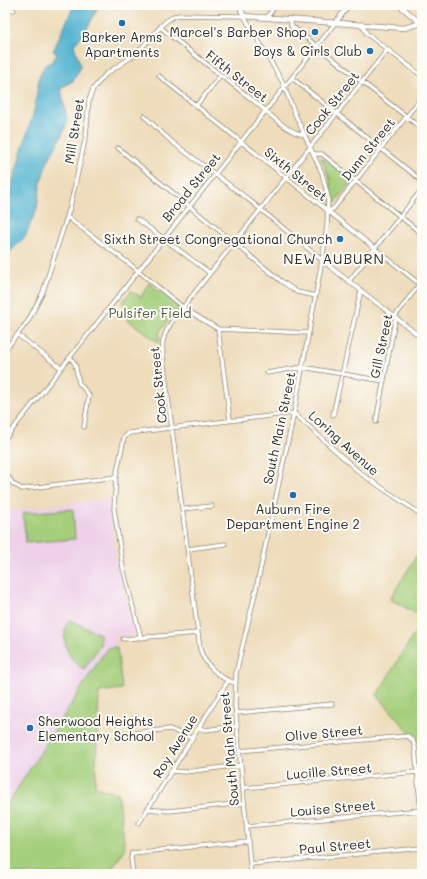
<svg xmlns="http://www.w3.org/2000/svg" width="427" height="879" viewBox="0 0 427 879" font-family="Mali,sans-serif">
	<rect width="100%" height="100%" fill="#fdfcf7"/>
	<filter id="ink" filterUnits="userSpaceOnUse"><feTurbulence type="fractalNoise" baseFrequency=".025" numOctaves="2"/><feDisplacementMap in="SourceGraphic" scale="8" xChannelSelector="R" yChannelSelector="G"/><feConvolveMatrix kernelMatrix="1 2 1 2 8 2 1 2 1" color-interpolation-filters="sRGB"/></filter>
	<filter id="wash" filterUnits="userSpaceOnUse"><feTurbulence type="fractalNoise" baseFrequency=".012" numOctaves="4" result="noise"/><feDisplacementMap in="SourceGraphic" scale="16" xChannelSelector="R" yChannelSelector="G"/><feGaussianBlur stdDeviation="0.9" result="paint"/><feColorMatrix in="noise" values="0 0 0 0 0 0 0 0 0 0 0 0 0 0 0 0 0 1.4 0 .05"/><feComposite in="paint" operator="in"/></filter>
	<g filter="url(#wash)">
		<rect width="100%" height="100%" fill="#eedcba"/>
		<path fill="#eed0e8" d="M109,498L115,552L122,586L132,617L135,635L116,637L117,647L107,648L5,808V511Z"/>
		<path fill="#a4cf7c" stroke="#687d54" d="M321,157L353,180L333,205L330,180Z
			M149,283L178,306L179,309L160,331L159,343L128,320V311L122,302L131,291L141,297Z
			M73,509L75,539L26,543L23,513Z
			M417,555L422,559V617L390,599Z
			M69,620L100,634V645L84,669C67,659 59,639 69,620Z
			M422,621V747L377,695Z
			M117,647L122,689L99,692L95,787L118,793L125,849L109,874H5V808L107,648Z"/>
		<path fill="#52b4d0" stroke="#3e707e" d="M74,5H99L86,31L74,45L81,67L73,81L61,88L67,119L65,129L47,163L41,181L37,208L25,237L5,257V207L34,111L39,78L45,65L53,61L57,54L53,51Z"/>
	</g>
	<g filter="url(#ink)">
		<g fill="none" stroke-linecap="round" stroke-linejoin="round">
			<defs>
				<path id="minor" d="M333,5L337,8
					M5,9L14,10
					M267,17L276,5
					M291,19V26L294,28L422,129
					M362,24L366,33L422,76
					M160,27C191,52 223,77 254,101C268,112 287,133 305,135
					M159,76L422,286
					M292,78L422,181
					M196,106L220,76
					M144,116L172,142L248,199L328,265L422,338
					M118,148L281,281L297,292L316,296
					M314,154H322L422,234
					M328,212L334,208L422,97
					M67,217L131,265L185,309L218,329L309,333
					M137,219L210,273
					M349,281L422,189
					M218,329L230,420
					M18,335L61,368
					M5,350L28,321L43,292L70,207L86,136L89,100L93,89L106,74L136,54L165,22L174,16L180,15L244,16L282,81L295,114L322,173L328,197L327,226L323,255L294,413L255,594L236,673L235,705L251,874
					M70,357L75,364L79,383L89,395L84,427
					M267,373L302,367L384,381
					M333,415L361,290
					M376,422L396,315L422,281
					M5,439L336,22
					M5,472L13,484L22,489L116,477
					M183,509L212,506
					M188,549L225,544
					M141,638L123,568L114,509L116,477L124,438L129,433L294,413L360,473L422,515
					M123,639L198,633
					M235,683C220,679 204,664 200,649L165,374C162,347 158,340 176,316L388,49
					M236,713L332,704
					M199,728L205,730L237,726
					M123,734L170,729L191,738
					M239,751L408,736L413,741L415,747L422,825
					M171,771L185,772L241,765
					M243,788L417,772
					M147,809L169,811L244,803
					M139,823L228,681
					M247,826L422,810
					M250,864L422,848
					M133,874L131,858L132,853L248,841"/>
				<path id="major" d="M239,5L244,16L404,28L421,23
					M399,5L422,24
					M336,22L349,5"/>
			</defs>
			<use href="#minor" stroke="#8c8472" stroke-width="5"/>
			<use href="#major" stroke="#8c8472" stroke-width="6"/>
			<use href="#minor" stroke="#fff" stroke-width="3.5"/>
			<use href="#major" stroke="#fff" stroke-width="4.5"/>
			<defs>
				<path id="rail" d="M5,25L8,5"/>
			</defs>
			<use href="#rail" stroke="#2b2b2b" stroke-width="2.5"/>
			<use href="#rail" stroke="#fdfcf7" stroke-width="1" stroke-dasharray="3" stroke-linecap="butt"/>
		</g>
	</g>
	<g fill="#1f6fb2" stroke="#fdfcf7" stroke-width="1.5">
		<circle cx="122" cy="23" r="4"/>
		<circle cx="315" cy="32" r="4"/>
		<circle cx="370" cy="51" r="4"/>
		<circle cx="340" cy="239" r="4"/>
		<circle cx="293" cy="495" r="4"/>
		<circle cx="30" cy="728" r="4"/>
	</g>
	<g text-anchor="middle" stroke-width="4" stroke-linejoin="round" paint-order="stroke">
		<g font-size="13" fill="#2b2b2b" stroke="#fdfcf7" text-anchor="end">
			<text x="307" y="37">Marcel's Barber Shop</text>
			<text x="122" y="42" text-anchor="middle">Barker Arms<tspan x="122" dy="15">Apartments</tspan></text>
			<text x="362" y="56">Boys &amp; Girls Club</text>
			<text x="332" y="244">Sixth Street Congregational Church</text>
			<text x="293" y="514" text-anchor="middle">Auburn Fire<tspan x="293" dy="15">Department Engine 2</tspan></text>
			<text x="38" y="726" text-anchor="start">Sherwood Heights<tspan x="38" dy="15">Elementary School</tspan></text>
		</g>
		<g font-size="13" fill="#2b2b2b" stroke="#fdfcf7">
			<text transform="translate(237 76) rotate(38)" y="5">Fifth Street</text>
			<text transform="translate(332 103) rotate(-51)" y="5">Cook Street</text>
			<text transform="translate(74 131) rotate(-81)" y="5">Mill Street</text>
			<text transform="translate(368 149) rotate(-51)" y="5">Dunn Street</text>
			<text transform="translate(296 174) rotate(39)" y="5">Sixth Street</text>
			<text transform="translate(191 187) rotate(-51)" y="5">Broad Street</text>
			<text transform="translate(381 346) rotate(-78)" y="5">Gill Street</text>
			<text transform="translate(158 385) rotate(-96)" y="5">Cook Street</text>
			<text transform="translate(279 428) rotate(-78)" y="5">South Main Street</text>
			<text transform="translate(344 443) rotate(42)" y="5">Loring Avenue</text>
			<text transform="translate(324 733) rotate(-5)" y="5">Olive Street</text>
			<text transform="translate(175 746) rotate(-58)" y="5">Roy Avenue</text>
			<text transform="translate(229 749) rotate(-95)" y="5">South Main Street</text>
			<text transform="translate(329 771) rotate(-5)" y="5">Lucille Street</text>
			<text transform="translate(333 808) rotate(-5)" y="5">Louise Street</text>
			<text transform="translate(335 846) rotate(-5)" y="5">Paul Street</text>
		</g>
		<g font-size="13" fill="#4f5c43" stroke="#fdfcf7">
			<text x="150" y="318">Pulsifer Field</text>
		</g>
		<g font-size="14" letter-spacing="1" fill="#2b2b2b" stroke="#fdfcf7">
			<text x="334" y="264">NEW AUBURN</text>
		</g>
	</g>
	<rect width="427" height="879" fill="none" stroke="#fdfcf7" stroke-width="20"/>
</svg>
